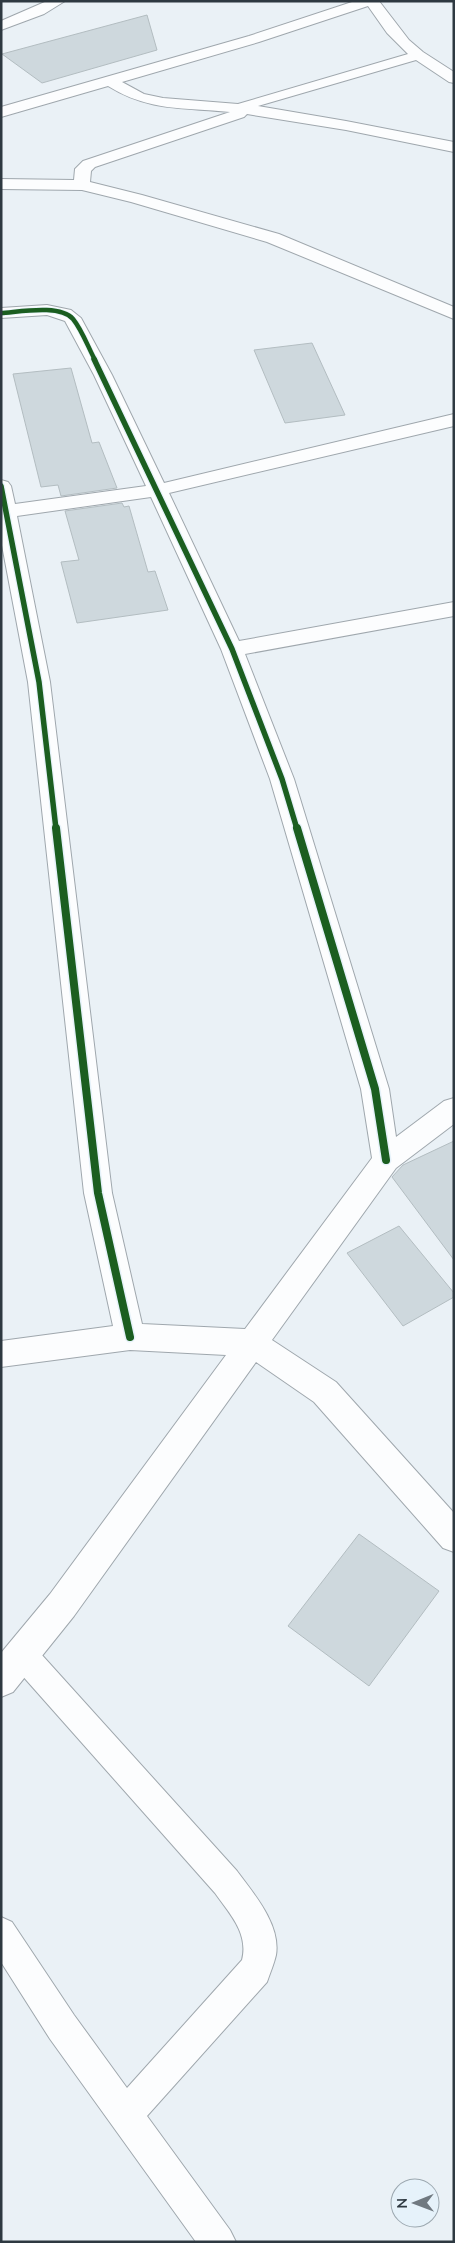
<svg xmlns="http://www.w3.org/2000/svg" width="455" height="2243" viewBox="0 0 455 2243" font-family="Mulish,sans-serif">
	<rect width="100%" height="100%" fill="#eaf1f6"/>
	<path fill="#ced8dd" stroke="#b3bdc1" d="M147,15L157,50L42,83L2,54Z
		M312,343L345,415L285,423L254,350Z
		M71,368L92,443L99,442L117,488L61,496L58,485L41,487L13,374Z
		M122,503L124,507L129,506L148,572L155,571L168,610L77,623L61,562L79,560L65,511Z
		M454,1141V1260L392,1177L403,1165Z
		M399,1226L454,1293V1297L403,1326L347,1253Z
		M359,1534L439,1591L369,1686L288,1626Z"/>
	<g fill="none" stroke-linecap="round" stroke-linejoin="round">
		<defs>
			<path id="service" d="M22,1640L32,1644L237,1871C254,1894 281,1925 276,1955C274,1964 270,1973 267,1982L147,2116L230,2230L236,2242H196L50,2039L1,1962V1917L12,1922L74,2015L127,2088L242,1960C249,1933 229,1913 215,1893L12,1664L7,1654L12,1644Z"/>
			<path id="minor" d="M47,1H65L44,14L1,30V21Z
				M355,1H379L409,40L423,52L454,72V83L449,82L416,60L258,106L346,121L454,142V152L346,130L247,114L244,117L95,167L91,171L90,182L142,195L279,234L454,307V319L267,242L131,202L82,190L1,189V179L74,180L75,169L83,161L230,112C183,107 150,112 108,86L1,117V107L249,36ZM368,6L387,33L408,54L238,104L163,98L144,94L122,82L259,42Z
				M47,305L71,310L81,318L112,375L164,483L454,414V426L169,493L239,641L454,602V616L245,654L294,779L389,1089L396,1137L444,1101L454,1098V1124L396,1168L272,1340L336,1382L454,1513V1552L443,1548L314,1402L256,1362L74,1616L13,1692L1,1697V1653L50,1594L226,1355L130,1350L1,1367V1341L113,1326L84,1193L28,682L1,540V480L8,482L11,486L15,504L146,486L94,375L65,321L47,315L1,318V308ZM151,497L221,649L270,779L361,1089L372,1158L245,1329L142,1324L112,1193L50,682L17,516Z"/>
		</defs>
		<use href="#service" stroke="#9fa7ad" stroke-width="2"/>
		<use href="#minor" stroke="#9fa7ad" stroke-width="2"/>
		<use href="#service" fill="#fcfdfe" fill-rule="evenodd"/>
		<use href="#minor" fill="#fcfdfe" fill-rule="evenodd"/>
		<defs>
			<path id="cycleway-far2" d="M1,313C19,312 60,304 73,319C82,330 88,347 95,360"/>
			<path id="cycleway-far1" d="M94,359L232,649L282,779L297,829
				M1,486L39,682L56,829"/>
			<path id="cycleway" d="M56,828L98,1193L130,1337
				M297,828L375,1089L386,1160"/>
		</defs>
		<use href="#cycleway-far2" stroke="#e6f2fa" stroke-width="6"/>
		<use href="#cycleway-far1" stroke="#e6f2fa" stroke-width="8"/>
		<use href="#cycleway" stroke="#e6f2fa" stroke-width="11"/>
		<use href="#cycleway-far2" stroke="#1b5e20" stroke-width="4.5"/>
		<use href="#cycleway-far1" stroke="#1b5e20" stroke-width="5.5"/>
		<use href="#cycleway" stroke="#1b5e20" stroke-width="8"/>
	</g>
	<rect width="455" height="2243" fill="none" stroke="#2e3941" stroke-width="5"/>
	<g transform="translate(415 2203) rotate(269)"><circle r="24" fill="#e6f2fa" stroke="#9ca8b0"/>
	<path d="M0-4L9 19L0 12L-9 19Z" fill="#707980"/>
	<text y="-8" font-size="14" font-weight="bold" text-anchor="middle" fill="#2e3941">N</text>
	</g>
</svg>
